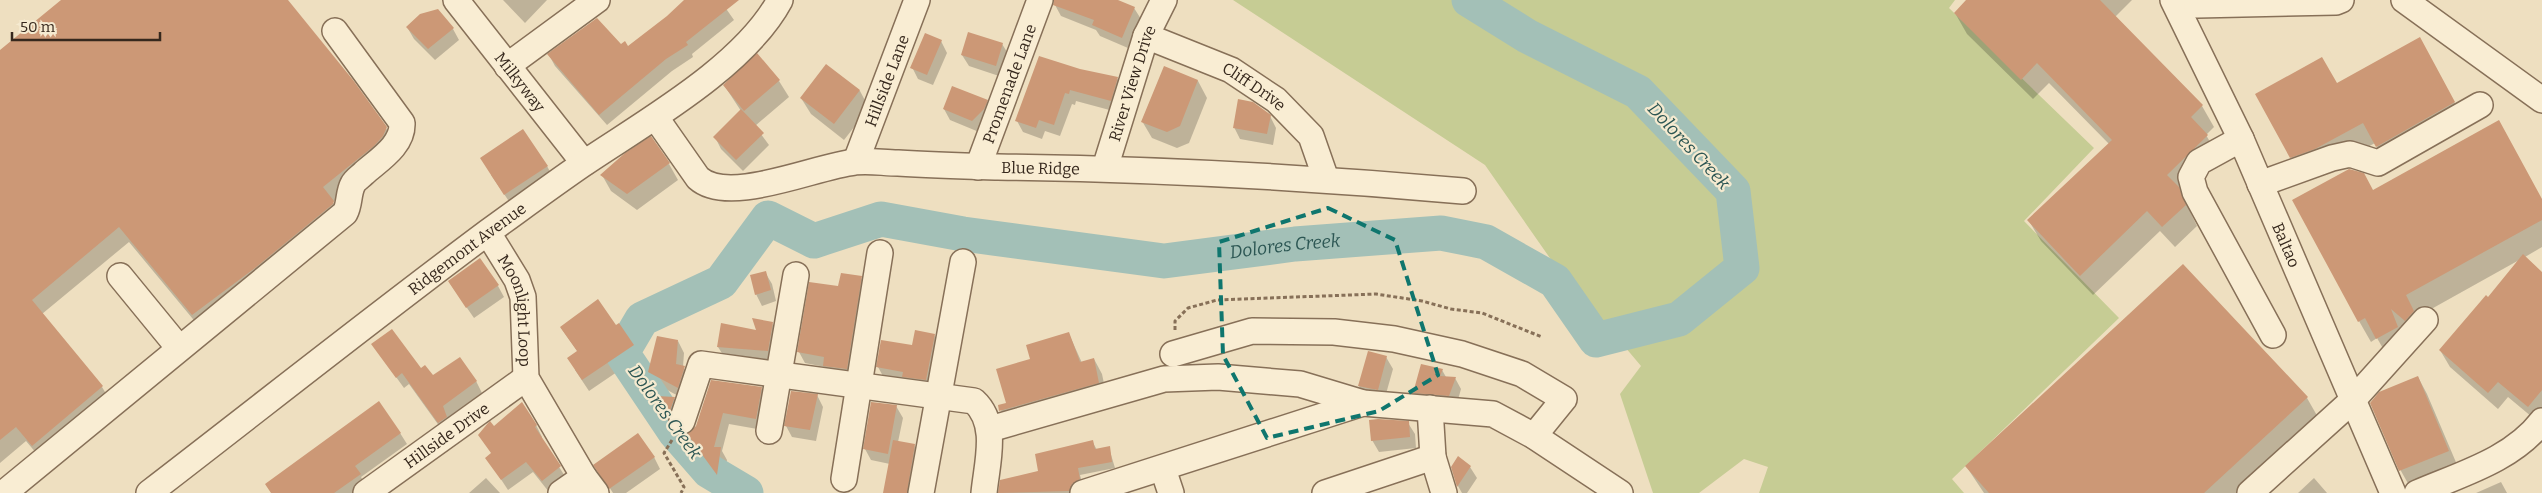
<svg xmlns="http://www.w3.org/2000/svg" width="2542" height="493" viewBox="0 0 2542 493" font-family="Bitter,serif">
	<rect width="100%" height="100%" fill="#eedfc0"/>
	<path fill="#c6cc94" d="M1233,0H1955L1949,8L2094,148L2024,221L2119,318L1952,479L1964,493H1759L1768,467L1744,459L1699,493H1653L1620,394L1641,366L1625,347L1598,327L1485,165Z"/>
	<path fill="#0003" d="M63,0H287L386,128L395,144L382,162L333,202L342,218L202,330L129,242L42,314L102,387L111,402L42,460L26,441L0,463V51Z
		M503,0H547L525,23Z
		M685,0H720L734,20L692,54L693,57L672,71L607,125L555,66L549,55L621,46L628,47L668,17Z
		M1057,0H1115L1134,8L1141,19L1128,48L1100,36L1096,30L1061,16L1055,5Z
		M1968,0H2132L2115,17L2202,106L2214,127L2206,135L2219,157L2181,193L2197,226L2175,247L2160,231L2093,295L2041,241L2029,221L2109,144L2049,83L2033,99L1967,34L1955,13Z
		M407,27L453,29L459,40L435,60L414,39Z
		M941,41L947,53L933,85L918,79L912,67Z
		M1002,44L1009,55L1002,77L969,66L962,55Z
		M2431,59L2466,124L2389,167L2375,143L2327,169L2303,178L2291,157Z
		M827,66L860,91L869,108L844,140L811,114L801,98Z
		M1164,68L1198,81L1207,98L1189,143L1177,148L1152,138L1142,121Z
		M1079,70L1117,78L1124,90L1117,112L1076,101L1075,105L1072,104L1060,136L1045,131L1042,139L1023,132L1017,121Z
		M779,81L789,97L755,126L769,145L743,171L721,149L715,137L741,111L724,85Z
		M987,101L993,112L979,132L950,120L944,109Z
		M1270,116L1276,128L1273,145L1240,139L1234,127Z
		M669,164L678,180L637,210L611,191L602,175Z
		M547,166L556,183L515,210L491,175Z
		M2373,192L2542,200V247L2525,257L2542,273V417L2538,422L2508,397L2498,409L2450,367L2440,350L2488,299L2521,259L2417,317V341L2400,326L2409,348L2389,359L2377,338L2371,342L2359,321Z
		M2183,266L2307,398L2319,419L2240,493H1984L1966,466Z
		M765,272L772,284L776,301L762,306L756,294Z
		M861,278L868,289L853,380L831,377L825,367L805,363L799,352L839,287Z
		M449,282L498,286L504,297L474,318Z
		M772,323L779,335L774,362L725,358L718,347Z
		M615,327L633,345L639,357L589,391L575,370L578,352L561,328Z
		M1069,334L1082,363L1094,359L1102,374L1107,398L1009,426L999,406L1008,404L1031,360Z
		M934,335L941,347L932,391L884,378L878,367Z
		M678,341L684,353L683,367L691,378L684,399L656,384L650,372Z
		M373,345L433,377L476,381L482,393L449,418L453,429L445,434L409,384L404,388Z
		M1369,353L1386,357L1393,369L1384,401L1366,398L1359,386Z
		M1442,370L1446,377L1455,378L1461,389L1456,407L1421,404L1414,393Z
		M2418,377L2427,394L2458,467L2410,487L2401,471L2371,403Z
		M761,388L768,399L763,430L729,424L722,451L727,460L723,484L688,434Z
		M817,395L823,407L816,441L792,437L786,426Z
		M674,398L681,409L676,424L665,407Z
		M896,406L903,418L898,442L914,445L921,457L916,493H885L890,464L871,460L865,449Z
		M1408,423L1415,434L1416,448L1379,452L1372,440Z
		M536,425L542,437L541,438L566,478L549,492L533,472L508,490L487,458L492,454L494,428Z
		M400,433L407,444L361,477L366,486L357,493H272Z
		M1092,441L1097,450L1109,448L1115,468L1080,475L1083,486L1074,493H1000L1001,481L1040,471Z
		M654,457L660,469L626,493H613L602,476Z
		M1452,467H1470L1477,478L1467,493H1462L1458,486Z
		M486,478L500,493H469Z
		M2314,478L2327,493H2298Z
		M2501,482L2507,493H2476Z"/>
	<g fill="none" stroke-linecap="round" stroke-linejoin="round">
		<path stroke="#a3c0b7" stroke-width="35" id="s1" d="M746,493L709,471L675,432L622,353L642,319L721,282L768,218L814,241L881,219L963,234L1164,261L1295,244L1441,233L1486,242L1555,281L1596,340L1679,319L1742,268L1733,191L1638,92L1527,36L1469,0"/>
	</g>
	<path fill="#cc9876" d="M61,0H288L353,80L387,127L383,136L374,146L323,187L334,201L333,204L255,268L192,315L119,227L32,300L103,386L32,446L16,427L0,440V50Z
		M684,0H739L686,42L688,45L666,59L599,115L547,54L597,18L621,44L625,41L628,46L667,16Z
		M1054,0H1118L1135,7L1122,38L1092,25L1094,20L1053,5Z
		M1966,0H2100L2203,105L2191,117L2208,135L2167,175L2179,187L2186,205L2162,227L2147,211L2080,276L2027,220L2112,140L2037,63L2021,80L1954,13Z
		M438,9L454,28L428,49L406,27L420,14Z
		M968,32L1003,43L996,66L961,55Z
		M925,33L942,40L927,75L910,68Z
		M2420,37L2455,102L2376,147L2363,123L2315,149L2290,158L2255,94L2322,57L2337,83Z
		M757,53L780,80L744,111L723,85Z
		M1039,56L1080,69L1118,77L1111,101L1070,90L1069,94L1065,93L1054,125L1039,120L1036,128L1015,121Z
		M826,64L860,90L834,124L800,98Z
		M1164,66L1198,80L1180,126L1167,132L1141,122Z
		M952,86L988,100L984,109L972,121L943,109Z
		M1238,99L1253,102L1271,115L1267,134L1233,128Z
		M741,109L764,133L736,160L713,137Z
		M2499,120L2542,199V220L2406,295L2414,311L2405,321L2391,309L2398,327L2376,339L2365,318L2358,322L2292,200L2349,169L2364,173L2373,190Z
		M523,129L548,166L504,195L480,158Z
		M651,136L670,163L627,194L600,175L625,153Z
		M2523,254L2542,272V390L2528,407L2498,382L2488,393L2439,350L2486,295L2488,297Z
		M480,258L499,285L466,308L448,281Z
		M2183,264L2308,397L2204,493H1989L1965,466Z
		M766,271L771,290L755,295L750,275Z
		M841,273L862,276L847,369L823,366L824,357L797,352L809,282L838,286Z
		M598,299L616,325L619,323L634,345L582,380L567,358L577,351L560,327Z
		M752,318L773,322L768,351L717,347L721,323L756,330Z
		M392,329L421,368L425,365L433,375L460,357L477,381L443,406L447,417L438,423L402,373L396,378L371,344Z
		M915,330L935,334L926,380L902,377L903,372L876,367L881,340L912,345Z
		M1069,332L1080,362L1094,358L1099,383L999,411L998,405L1006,403L996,369L1030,359L1026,345Z
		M657,336L678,340L676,364L685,366L678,388L648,372Z
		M1368,351L1387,356L1378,390L1358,386Z
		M1421,364L1443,369L1440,376L1456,377L1449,396L1413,393Z
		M2418,376L2449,451L2399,471L2370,403L2379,392Z
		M711,380L762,387L756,419L723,413L714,447H721L717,475L687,434L696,426Z
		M791,391L818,394L810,430L784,426Z
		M657,396L675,397L669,414Z
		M379,401L401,433L355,466L361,474L334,493H271L265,484Z
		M522,402L537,425L535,427L561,466L542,481L526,462L501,480L485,458L491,453L478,435L488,423L490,421L494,426Z
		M871,402L897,405L888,454L863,449Z
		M1378,419L1409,421L1410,437L1371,441L1369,420Z
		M638,433L655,457L609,489L593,465Z
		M893,440L915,444L907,493H883Z
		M1093,440L1095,449L1110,446L1112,462L1078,468L1080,479L1072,484L1069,491L998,493L1000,480L1038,471L1035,454Z
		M1458,456L1471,466L1457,487L1451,467Z"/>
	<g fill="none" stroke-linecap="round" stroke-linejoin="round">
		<defs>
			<g id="minor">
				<path id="s2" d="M456,0L584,163"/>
				<path id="s3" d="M2173,0L2241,139L2393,493"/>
				<path d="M2404,0L2542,100"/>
				<path d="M2197,5L2336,2L2341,0"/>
				<path id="s4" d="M1146,36L1231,70L1276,100L1311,136L1326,179"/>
				<path d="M507,66L597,0"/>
				<path id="s5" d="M656,118L698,178C729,206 816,166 855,162C869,160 884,163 898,163C931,165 965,166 998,167C1154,169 1308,177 1463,191"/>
				<path d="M2241,139L2199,162L2191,177L2195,192L2273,335"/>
				<path id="s6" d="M856,161L917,0"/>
				<path id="s7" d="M978,167L1040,0"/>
				<path id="s8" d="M1105,168L1146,36L1164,0"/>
				<path d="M2260,184L2332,158L2350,154L2378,163L2480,105"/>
				<path id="s9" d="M488,233L517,280L523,297L526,378L584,477L596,493"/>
				<path d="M120,276L179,348"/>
				<path d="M1173,354L1252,331L1334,332L1394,339L1462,354L1522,374L1564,399L1534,436"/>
				<path d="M1430,408L1433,457L1444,493"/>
				<path d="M682,421L701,364L974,401C999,424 987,462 984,493"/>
				<path d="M990,429L1164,379L1218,377L1300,384L1363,403L1493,414L1534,436L1620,493"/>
				<path d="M769,431L796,275"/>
				<path d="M1163,469L1171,493"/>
				<path d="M844,479L880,253"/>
				<path d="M4,493L345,213C350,204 348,193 353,184C355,180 360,177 364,173C380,159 403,145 402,123L335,31"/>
				<path id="s10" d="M149,493C262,406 374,317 488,232C520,209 551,186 583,164C645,122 744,67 780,0"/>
				<path id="s11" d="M366,493L526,378"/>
				<path d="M561,493L584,477"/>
				<path d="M921,493L963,262"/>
				<path d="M1083,493L1363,403"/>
				<path d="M1325,493L1433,457"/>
				<path d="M2250,493L2353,400L2425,320"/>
				<path d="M2417,493C2461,474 2512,460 2542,421"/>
			</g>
		</defs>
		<use href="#minor" stroke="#877058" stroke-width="28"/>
		<path stroke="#877058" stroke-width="3" stroke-dasharray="4 2.5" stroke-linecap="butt" d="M1175,330V321L1188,308L1217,300L1376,294L1422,301L1451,309L1482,313L1542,337
			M672,440L664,453L684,487L681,493"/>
		<use href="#minor" stroke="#f9edd3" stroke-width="25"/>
	</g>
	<path fill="none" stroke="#0f766e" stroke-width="4" stroke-dasharray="10 6" stroke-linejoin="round" d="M1328,208L1395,240L1438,375L1379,411L1267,438L1223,355L1219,242Z"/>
	<g text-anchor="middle" stroke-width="4.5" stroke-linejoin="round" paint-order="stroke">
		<g font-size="16" fill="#36281d" stroke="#f5ead0">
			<text dy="6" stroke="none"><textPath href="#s6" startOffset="86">Hillside Lane</textPath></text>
			<text dy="6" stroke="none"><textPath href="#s2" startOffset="104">Milkyway</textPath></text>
			<text dy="6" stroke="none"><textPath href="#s7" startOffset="89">Promenade Lane</textPath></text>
			<text dy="6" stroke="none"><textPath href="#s8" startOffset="89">River View Drive</textPath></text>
			<text dy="6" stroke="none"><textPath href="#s4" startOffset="120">Cliff Drive</textPath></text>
			<text dy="6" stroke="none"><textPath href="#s5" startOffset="421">Blue Ridge</textPath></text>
			<text dy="6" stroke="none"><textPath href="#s3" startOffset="270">Baltao</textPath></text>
			<text dy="6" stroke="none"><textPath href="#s10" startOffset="401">Ridgemont Avenue</textPath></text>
			<text dy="6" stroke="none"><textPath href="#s9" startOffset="85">Moonlight Loop</textPath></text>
			<text dy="6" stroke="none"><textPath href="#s11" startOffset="99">Hillside Drive</textPath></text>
		</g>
		<g font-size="18" font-style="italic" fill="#2c5653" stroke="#f5ead0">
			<text transform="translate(1689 146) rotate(47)" y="6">Dolores Creek</text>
			<text dy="6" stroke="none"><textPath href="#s1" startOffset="926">Dolores Creek</textPath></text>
			<text transform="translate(665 412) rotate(54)" y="6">Dolores Creek</text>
		</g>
	</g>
	<path d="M12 32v8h148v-8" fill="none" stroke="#36281d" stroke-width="2.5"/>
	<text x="20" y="32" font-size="15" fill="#36281d" stroke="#f5ead0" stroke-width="4" paint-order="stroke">50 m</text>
</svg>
